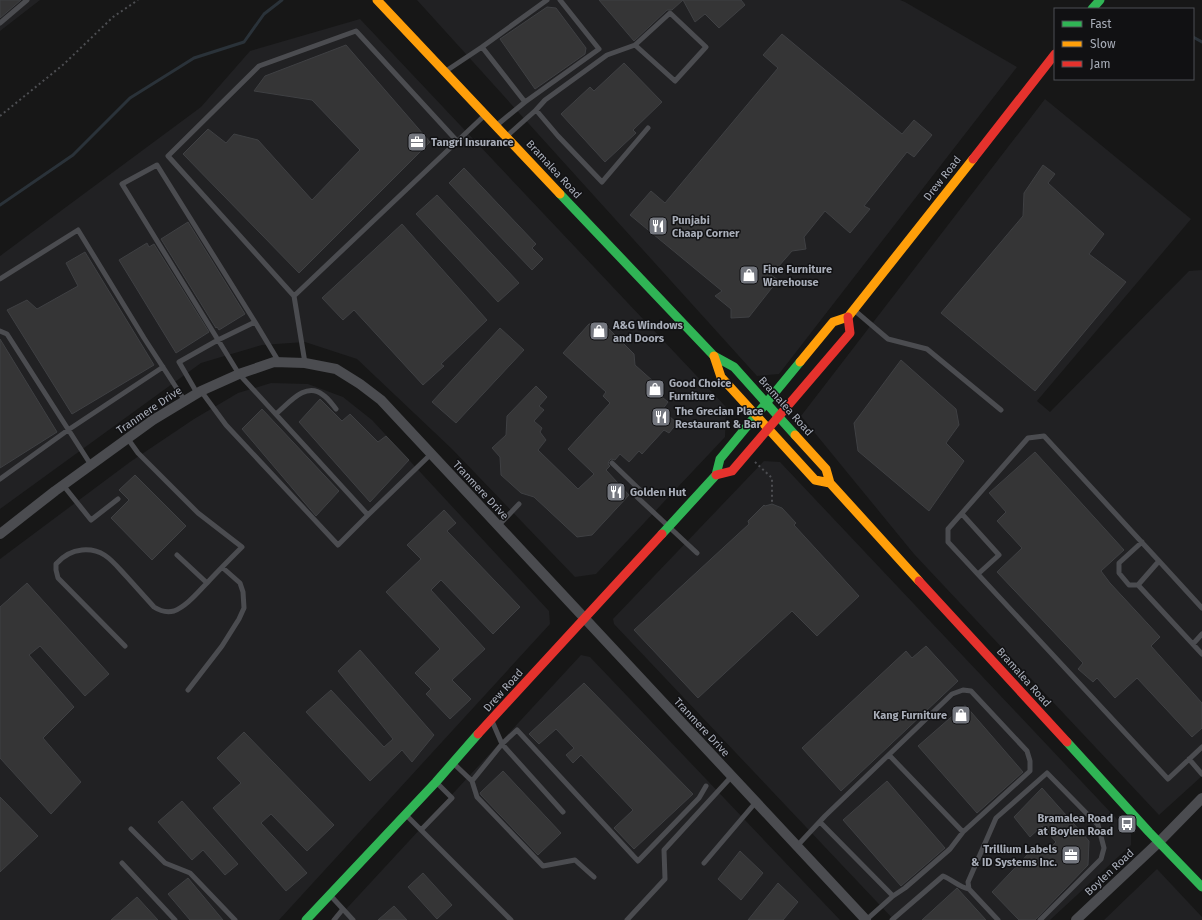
<svg xmlns="http://www.w3.org/2000/svg" width="1202" height="920" viewBox="0 0 1202 920" font-family="'Fira Sans',sans-serif">
	<rect width="100%" height="100%" fill="#171717"/>
	<path fill="#212123" d="M0,0H40L0,31Z
		M417,0H900L905,2L1017,67L779,374L757,376Z
		M360,19L726,407L725,437L596,574L575,577L452,449L357,359L305,342L262,345L201,363L0,509V256L201,107L250,51Z
		M1045,99L1191,219L1037,401L1050,412L1189,271L1202,270V776L1159,815L914,554L801,416Z
		M271,383L308,384L343,397L372,420L549,611L550,624L279,920H0V559L130,462L194,419L238,393Z
		M764,461L780,462L1131,834V845L1050,920H894L614,624L613,619Z
		M581,655L590,657L840,920H336Z
		M1157,869L1202,917V920H1104Z"/>
	<g fill="none" stroke-linecap="round" stroke-linejoin="round">
		<path stroke="#2a3239" stroke-width="3" d="M1193,37L1202,42
			M0,205L73,155L130,98L194,58L244,42L264,14L282,0"/>
	</g>
	<path fill="#353536" stroke="#3f4043" d="M0,0H21L0,18Z
		M599,0H683L672,10H667L634,41Z
		M683,0H741L745,5L719,28L705,14L695,22Z
		M547,7L556,8L586,48L585,54L535,89L500,39Z
		M782,34L902,134L914,120L932,135L914,157L907,152L864,206L870,209L850,233L825,211L804,237L806,249L792,251L771,275L778,280L749,317L731,318V309L715,296L722,291L630,215L651,191L665,203L778,68L763,55Z
		M346,45L430,142L299,273L183,154L208,129L226,143L234,134L258,140L312,200L360,150L312,100L254,91L265,76Z
		M624,63L662,102L633,130L636,133L605,162L561,114L590,87L594,91Z
		M1043,165L1055,174L1048,183L1104,234L1089,254L1126,282L1035,391L941,313L1023,216L1024,193Z
		M464,168L536,244L532,248L543,259L532,270L449,183Z
		M437,195L519,283L498,302L416,214Z
		M188,222L245,314L219,330L217,327L216,328L161,239Z
		M402,224L487,320L441,364L444,366L423,385L354,310L343,320L322,298Z
		M147,243L149,247L154,244L209,332L176,353L119,260Z
		M85,252L154,365L72,414L7,310L27,300L37,309L78,286L66,263Z
		M603,323L634,354L635,365L663,390L662,397L668,402L662,410L677,423L669,433L664,430L642,454L639,451L629,462L620,454L615,460L611,459L609,461L608,464L610,466L606,470L629,495L592,535L577,537L534,497L521,493L501,475L500,457L492,448L506,435L507,416L536,386L547,397L539,406L544,410L534,421L542,428L540,432L546,440L538,450L578,489L594,474L568,449L610,403L603,396L606,392L563,353L589,324Z
		M500,328L524,350L456,423L432,402Z
		M0,339L57,432L0,468Z
		M901,360L956,409L959,425L946,443L964,461L929,511L858,451L854,423Z
		M320,399L342,421L350,414L378,442L386,436L409,460L370,502L299,422Z
		M262,409L339,491L316,516L242,429Z
		M1035,452L1124,550L1101,571L1110,583L1160,637L1151,646L1202,703V728L1192,737L1137,678L1115,698L1097,678L1093,682L1078,669L1083,663L997,572L1022,548L997,521L1006,512L989,493Z
		M135,475L186,526L152,560L111,518L129,500L119,490Z
		M772,504L782,508L796,523L794,525L859,596L817,636L792,611L698,698L634,630L749,524L748,521L764,505L765,506Z
		M444,510L456,523L447,531L520,607L493,634L441,580L431,590L485,649L452,680L471,699L450,719L426,694L431,689L415,673L440,649L386,592L421,559L407,545Z
		M27,583L109,674L85,696L40,646L29,655L74,707L43,738L81,782L51,814L0,758V607Z
		M926,646L958,681L841,791L802,748L906,651L912,658Z
		M360,650L434,735L412,762L402,750L370,781L306,712L331,690L384,747L393,739L338,671Z
		M584,683L693,794L634,849L614,828L633,810L581,755L573,763L566,755L574,748L556,729L539,744L529,734Z
		M965,705L1023,772L977,813L918,746Z
		M244,732L334,825L307,851L271,814L261,823L307,873L286,891L213,808L241,783L217,758Z
		M503,771L561,833L538,855L481,795L480,793Z
		M887,781L945,848L901,886L843,820Z
		M1042,788L1089,841L1088,865L1035,920H1019L992,892L1030,852L1045,854L1056,842L1042,826L1030,837L1014,817Z
		M0,797L38,836L0,872Z
		M182,801L238,864L225,875L203,850L192,860L158,822Z
		M740,851L763,873L741,900L718,879Z
		M423,873L452,905L437,919L408,887Z
		M188,878L223,920H190L168,894Z
		M778,883L798,902L783,920H748Z
		M957,888L986,920H922Z
		M137,897L158,920H111Z
		M394,906L407,920H378Z"/>
	<g fill="none" stroke-linecap="round" stroke-linejoin="round">
		<path stroke="#4d4e52" stroke-width="2" stroke-dasharray="2 3" stroke-linecap="butt" d="M0,116L64,64L113,17L138,0
			M755,462L772,478V504"/>
		<path stroke="#4b4c50" stroke-width="5" d="M0,23L27,0
			M482,47L547,0
			M446,71L482,47L525,102L497,125
			M525,102L599,49L560,0
			M536,110L545,100L607,55L635,45L670,13L706,47L675,81L635,45
			M507,136L536,110L558,136L602,182L648,128
			M457,141L356,31L259,66L168,156L294,296L485,115
			M0,279L78,230L144,338L185,401
			M294,296L305,363
			M854,310L888,339L927,349L1001,410
			M255,322L157,165L122,184L239,374L368,515L431,454
			M0,331L7,334L91,465
			M201,391L226,425L338,545L368,515
			M197,393L179,362L218,340L255,322L279,362
			M276,414C289,403 306,381 323,395C328,398 332,404 336,409
			M612,463L642,492
			M0,479L68,430L163,367
			M63,485L91,520L118,499
			M637,497L697,553
			M962,514L999,555L978,574
			M498,526L519,504
			M177,555L207,583
			M1159,561L1202,608
			M1138,585H1129L1119,573V563L1142,542
			M1193,644L1202,634
			M125,646L58,578L56,570V564C63,556 71,551 82,550C104,548 113,562 127,577C136,587 145,597 154,607C160,611 166,613 174,611C187,606 198,592 207,583C218,571 230,559 242,547L198,513L138,453L128,439
			M1202,654L1138,585L1159,561L1044,436L1028,438L948,529V542L1168,779L1202,747
			M188,690L222,646L239,619L244,608L243,592L240,583L223,568
			M492,721L502,744L517,730L638,861L699,798L706,786
			M889,755L963,832
			M1189,759L1202,774
			M453,763L472,781L477,797L543,866L575,860L594,877
			M472,781L502,744L563,812
			M406,815L511,920
			M820,822L893,896
			M131,829L165,863L190,873L235,920
			M421,830L452,798L436,782
			M797,846L825,816L952,694L963,690L971,691L1027,751L1030,761V771L963,832L950,849L905,888L893,896L866,920
			M122,863L175,920
			M704,863L756,802
			M330,895L353,920
			M334,920L343,909
			M627,920L665,879L664,850L732,776
			M892,920L943,876C953,880 959,887 969,889
			M998,920L969,889L968,882L996,818L1047,773L1098,825L1104,848L1101,859L1040,920"/>
		<path stroke="#4b4c50" stroke-width="10" d="M0,534L55,491L153,420L201,391L239,374L274,362L305,363L336,369L360,384L381,400L866,920
			M1076,920L1159,842L1202,798"/>
		<path stroke="#30b455" stroke-width="9" d="M1092,9L1100,0
			M560,194L714,356L734,367L795,435
			M662,534L716,475L720,459L800,362
			M1067,742L1149,832L1202,887
			M306,920L436,782L478,734"/>
		<path stroke="#ff9f0a" stroke-width="9" d="M377,0L560,194
			M714,356L721,377L815,480L830,483
			M800,362L833,322L848,317L973,159
			M795,435L826,469L830,483L919,581"/>
		<path stroke="#e5322d" stroke-width="9" d="M973,159L1055,54
			M716,475L732,471L850,333L848,317
			M919,581L1067,742
			M478,734L662,534"/>
	</g>
	<defs>
		<symbol id="office-square" viewBox="-11 -11 22 22"><rect x="-9" y="-9" width="18" height="18" rx="4" fill="#757880" stroke="#111113"/><path d="M-6-3h4V-5.5h4V-3h4V5H-6ZM-1-4.5V-3h2v-1.5ZM-6 0V1H6V0Z" fill="#fff"/></symbol>
		<symbol id="restaurant-square" viewBox="-11 -11 22 22"><rect x="-9" y="-9" width="18" height="18" rx="4" fill="#757880" stroke="#111113"/><path d="M-5-6h1v4h1v-4h1v4h1v-4h1v5L-1.5 .5V6h-2V.5L-5-1ZM5-6V6H3V1.5H1.5Q1.5-4 5-6Z" fill="#fff"/></symbol>
		<symbol id="shop-square" viewBox="-11 -11 22 22"><rect x="-9" y="-9" width="18" height="18" rx="4" fill="#757880" stroke="#111113"/><path d="M-5-2.5h2.3a2.7 3.5 0 0 1 5.4 0H5L5.5 6h-11ZM-1.5-2.5h3a1.5 2.3 0 0 0-3 0Z" fill="#fff"/></symbol>
		<symbol id="bus-square" viewBox="-11 -11 22 22"><rect x="-9" y="-9" width="18" height="18" rx="4" fill="#757880" stroke="#111113"/><path d="M-5-6H5V4H4V6H2V4H-2V6H-4V4H-5ZM-3.5-4V0h7V-4ZM-3.5 1.2v1.5H-2V1.2ZM2 1.2v1.5H3.5V1.2Z" fill="#fff"/></symbol>
	</defs>
	<g fill-rule="evenodd">
		<use href="#office-square" x="406" y="131" width="22" height="22"/>
		<use href="#restaurant-square" x="647" y="215" width="22" height="22"/>
		<use href="#shop-square" x="738" y="264" width="22" height="22"/>
		<use href="#shop-square" x="588" y="320" width="22" height="22"/>
		<use href="#shop-square" x="644" y="378" width="22" height="22"/>
		<use href="#restaurant-square" x="650" y="406" width="22" height="22"/>
		<use href="#restaurant-square" x="605" y="481" width="22" height="22"/>
		<use href="#shop-square" x="950" y="704" width="22" height="22"/>
		<use href="#bus-square" x="1116" y="813" width="22" height="22"/>
		<use href="#office-square" x="1060" y="844" width="22" height="22"/>
	</g>
	<g text-anchor="middle" stroke-width="3" stroke-linejoin="round" paint-order="stroke">
		<g font-size="11" font-weight="bold" fill="#a8adb8" stroke="#111113" text-anchor="start">
			<text x="431" y="146">Tangri Insurance</text>
			<text x="672" y="224">Punjabi<tspan x="672" dy="13">Chaap Corner</tspan></text>
			<text x="763" y="273">Fine Furniture<tspan x="763" dy="13">Warehouse</tspan></text>
			<text x="613" y="329">A&amp;G Windows<tspan x="613" dy="13">and Doors</tspan></text>
			<text x="669" y="387">Good Choice<tspan x="669" dy="13">Furniture</tspan></text>
			<text x="675" y="415">The Grecian Place<tspan x="675" dy="13">Restaurant &amp; Bar</tspan></text>
			<text x="630" y="496">Golden Hut</text>
			<text x="947" y="719" text-anchor="end">Kang Furniture</text>
			<text x="1113" y="822" text-anchor="end">Bramalea Road<tspan x="1113" dy="13">at Boylen Road</tspan></text>
			<text x="1057" y="853" text-anchor="end">Trillium Labels<tspan x="1057" dy="13">&amp; ID Systems Inc.</tspan></text>
		</g>
		<g font-size="11" fill="#a8adb8" stroke="#111113">
			<text transform="translate(554 169) rotate(47)" y="4">Bramalea Road</text>
			<text transform="translate(942 178) rotate(-52)" y="4">Drew Road</text>
			<text transform="translate(786 406) rotate(48)" y="4">Bramalea Road</text>
			<text transform="translate(149 410) rotate(-34)" y="4">Tranmere Drive</text>
			<text transform="translate(481 490) rotate(47)" y="4">Tranmere Drive</text>
			<text transform="translate(1024 677) rotate(48)" y="4">Bramalea Road</text>
			<text transform="translate(503 690) rotate(-48)" y="4">Drew Road</text>
			<text transform="translate(702 727) rotate(47)" y="4">Tranmere Drive</text>
			<text transform="translate(1109 872) rotate(-43)" y="4">Boylen Road</text>
		</g>
	</g>
	<rect x="1054" y="8" width="140" height="72" fill="#111113" stroke="#4d4f55"/>
	<rect x="1062" y="21" width="20" height="6" fill="#30b455" stroke="#4d4f55"/>
	<text x="1090" y="28" font-size="12" fill="#a8adb8">Fast</text>
	<rect x="1062" y="41" width="20" height="6" fill="#ff9f0a" stroke="#4d4f55"/>
	<text x="1090" y="48" font-size="12" fill="#a8adb8">Slow</text>
	<rect x="1062" y="61" width="20" height="6" fill="#e5322d" stroke="#4d4f55"/>
	<text x="1090" y="68" font-size="12" fill="#a8adb8">Jam</text>
</svg>
